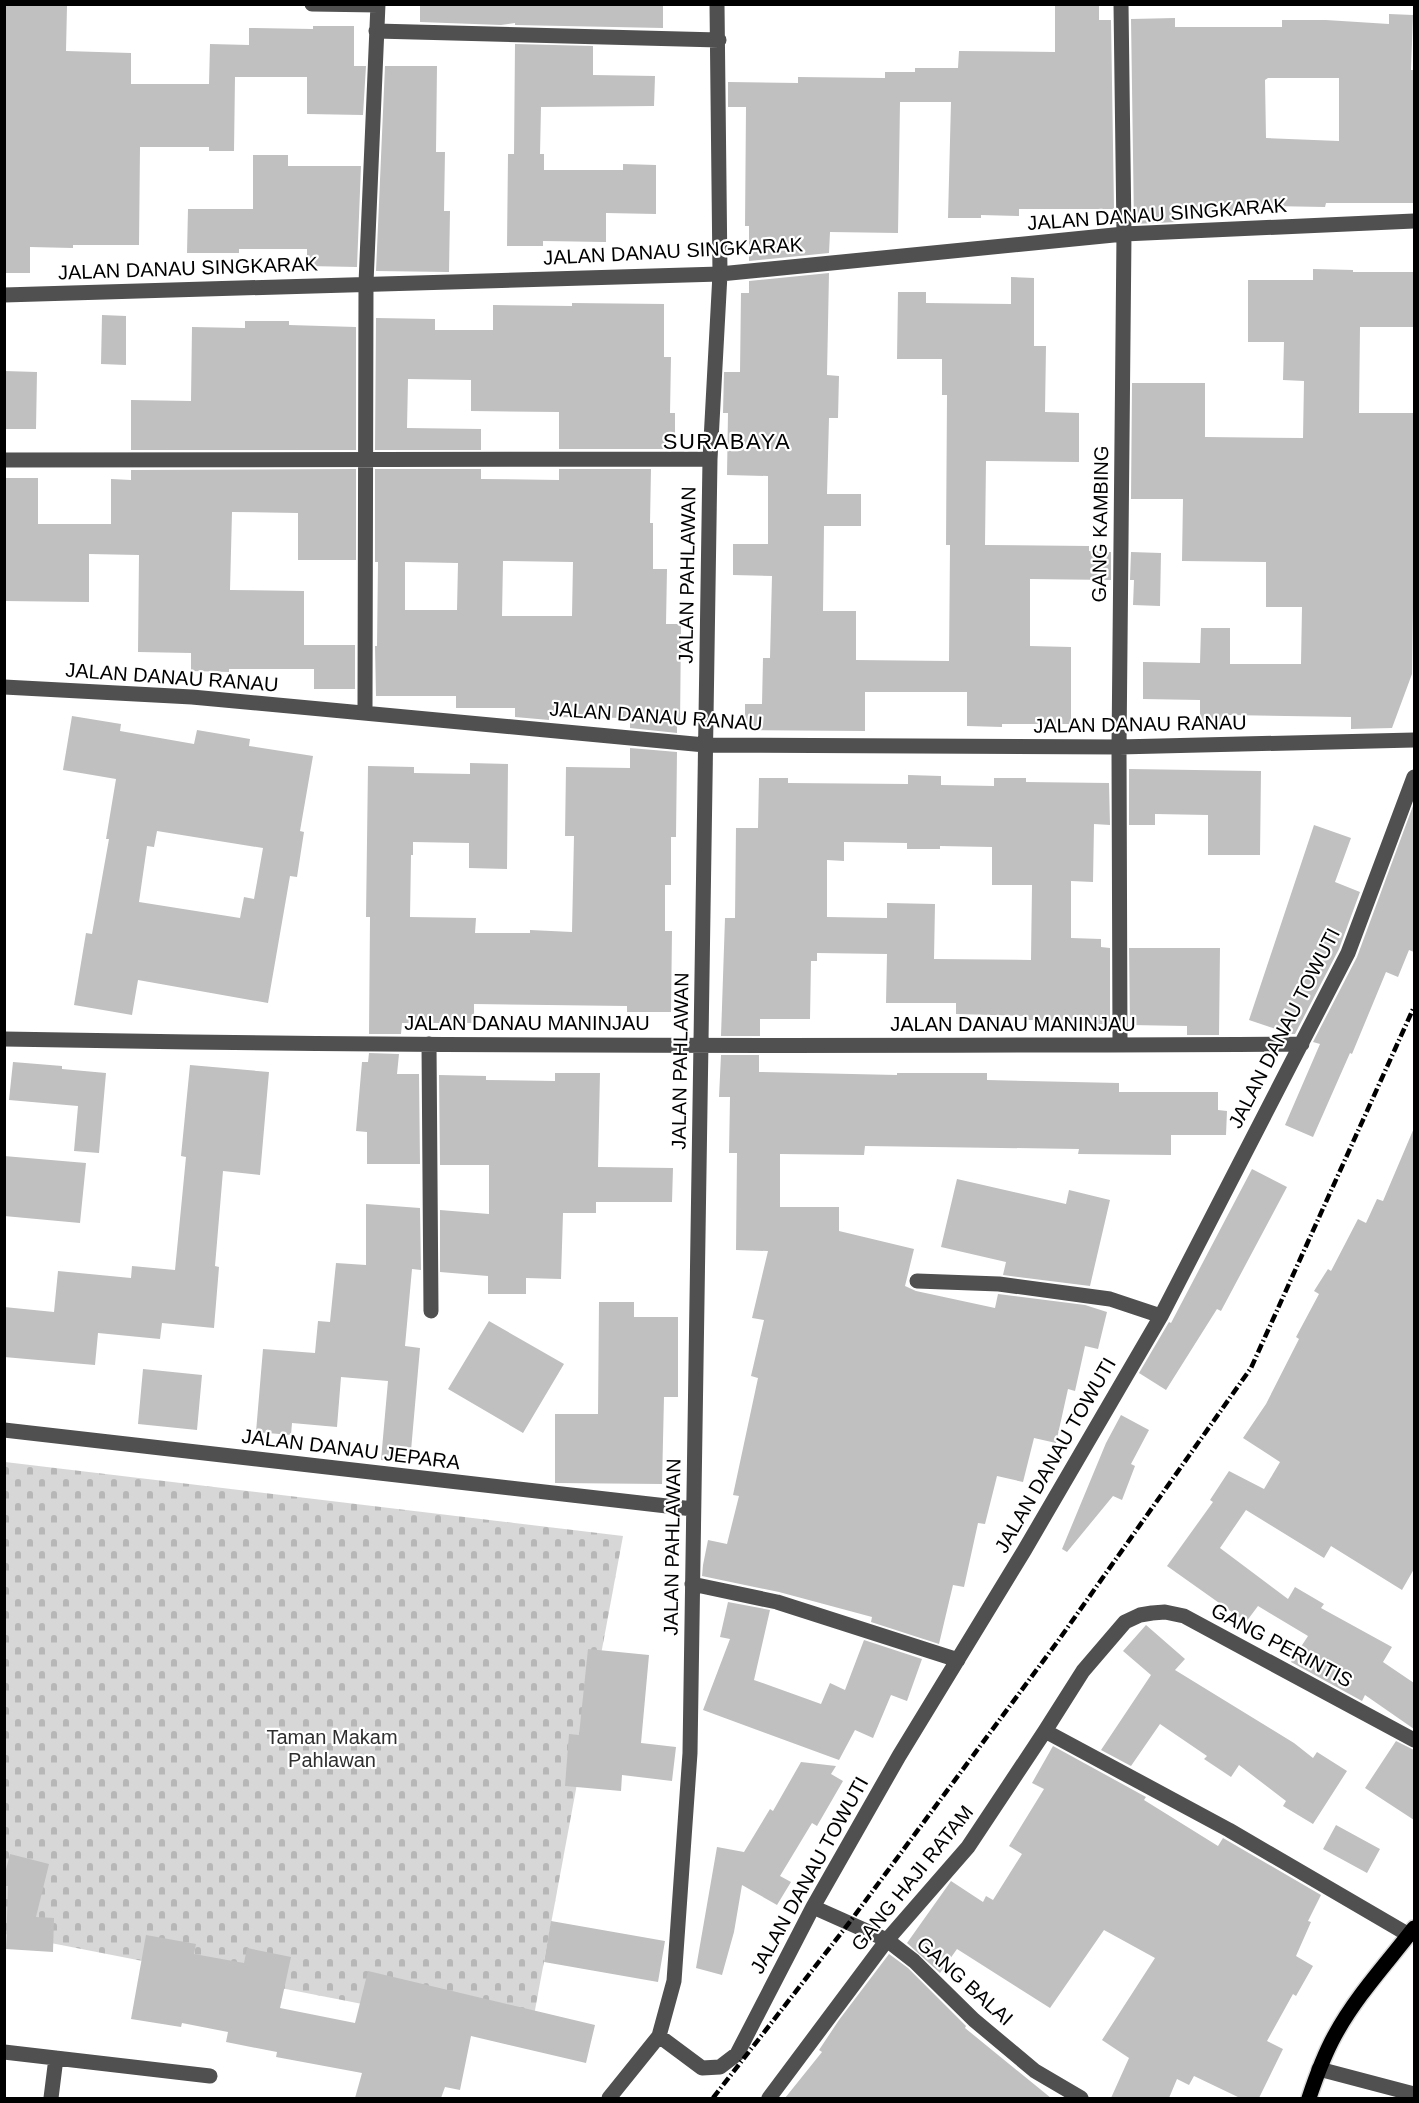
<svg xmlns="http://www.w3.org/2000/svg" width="1419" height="2103" viewBox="0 0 1419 2103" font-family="Helvetica,sans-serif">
	<defs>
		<pattern id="cemetery-stones" width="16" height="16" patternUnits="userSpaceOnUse" patternTransform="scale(1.5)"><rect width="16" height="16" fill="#d7d7d7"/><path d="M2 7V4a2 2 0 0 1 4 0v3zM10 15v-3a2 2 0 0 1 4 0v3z" fill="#b7b7b7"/></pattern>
	</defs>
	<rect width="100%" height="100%" fill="#fff"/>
	<path fill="url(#cemetery-stones)" d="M5,1462L623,1536L530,2037L5,1934Z"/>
	<path fill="#c0c0c0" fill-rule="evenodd" d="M420,4H663V28L515,25V23L501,25L420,22Z
		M1055,4H1099V20H1111L1114,209H1019V216L981,215V218H948L951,102H900L898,233L830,232L829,253L749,261V226H745L746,107H728V82L798,83V77L885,78V72H915V68H958L959,51L1055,52Z
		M4,6H67L66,51L131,53V84H209L210,44L249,45V28L313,29V26H354V66H366L363,115L307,114V77H235L234,151H209V147H140L139,245H73V248L30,247V273H4Z
		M1389,14L1413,15L1411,70H1414V203H1326L1325,207L1267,206V210L1217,211V214H1177V222L1134,224L1131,19L1175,18V27H1282V20H1326L1389,24ZM1268,78H1339V141L1266,138L1265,80Z
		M515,44L593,46V75L655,76L654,106L541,107L540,154H544V170H623V164L656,165V214L606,213V242L543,241V246H507L508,154H514Z
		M385,66H437L436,152H445L444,211H450L449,272L376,271Z
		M253,155H288V166H361L357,267L307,266V249H239V253H187L188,209H253Z
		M1313,269L1353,270V272H1414V327H1360L1359,413H1414V607H1413L1412,674L1392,728L1351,729V717L1229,715V723H1200V700L1143,699V662L1200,663L1201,628H1230V664H1301L1302,607H1266V562L1182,561L1183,499H1131L1132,383H1205V437L1303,438L1304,381L1283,380L1284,342H1248V280H1313Z
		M829,273L827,375L839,376L838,418H829L827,494H861V526H824L823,611H856V660L949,661L950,545H946L947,395H942V359H897L898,292H926V303L1011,304V277L1034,278V346H1046L1045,412L1079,413V462L986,461L985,545L1089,546V551L1111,552V580L1030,579V646L1071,647V724H1002V727L967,726V692H865V731L745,730V704H762L763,658H770L772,576L733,575V544H768V476L727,475L728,413H723L724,372H740L741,293H749V281Z
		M572,303L664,304V357H671L670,413H675V449H559V412L471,411V380L408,379L407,428L481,429V450H375L376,318L435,319V330H493V305L572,306Z
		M102,315L126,316V365L101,364Z
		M245,321H289V325L356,327V450H131V400L191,401L192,327L245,328Z
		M4,371L37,372L36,429H4Z
		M356,469V560H298V513L232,512L230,590L304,591V645H355V689H314V669H229V672L191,671V653L138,652L139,555L89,554V602L4,601V478H38V524H111V479L131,480V470Z
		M375,469H481V479L559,480V469H651L650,523H653V569H667L666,624H681L680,726H677V733L630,728V718L549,717V720L515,717V708H456V696H376L375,646H377L378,562H375ZM503,561L573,562L572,616H502ZM405,562L458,563L457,610H405Z
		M1131,552L1161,553L1160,606L1133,605L1134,580H1130Z
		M72,716L121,724L120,731L194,744L197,730L250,739L249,746L313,756L300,831L304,832L297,877L290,876L268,1003L138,980L132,1015L74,1005L86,933L92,934L109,839H106L116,779L63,770ZM157,831L263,848L254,899L244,897L240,918L139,902L147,846L154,847Z
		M630,748L677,752L676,837H671V885H665V931H672L671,1012H627V1006L474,1004V1023H402L401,1034H369L370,917H366L368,766L414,767V773L470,774V763L508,764L507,869L469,868V843L413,842V855H411L410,917L476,918L475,933H530V930L572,932L574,836H565L566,767L630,768Z
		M1129,769L1261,771L1260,855H1208V815L1155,814V825H1129Z
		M908,775L941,776V785L994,786V778H1026V782L1109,783L1110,825L1094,824L1093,882L1071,881V938L1101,939V947L1110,948V1024H1084V1020H1024V1016L956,1014V1003H886L887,954L817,953V961H811L810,1019H760V1036H721L725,918H735L736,828H758L759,778H788V783L908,784ZM844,842L907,843V849H940V846L992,847V885H1032L1031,960L934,959L935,904L887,903V918L827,917V860L844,861Z
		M1414,803V952L1409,950L1398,977L1386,972L1352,1054L1350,1053L1313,1137L1285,1125L1320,1044L1313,1042L1357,957Z
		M1314,825L1351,838L1335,882L1360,892L1339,949L1295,1034H1291L1249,1020Z
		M1129,948H1220L1219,1035H1187V1026L1130,1025Z
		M369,1053L399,1054L397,1074H419L420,1164H367V1132L356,1131L362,1062H368Z
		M721,1055H759V1072L897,1075V1073H987V1080L1119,1083V1092H1218V1110L1227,1111L1226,1135H1171V1155L1078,1154L1079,1149L865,1146L864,1155L780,1154V1207H839V1231L914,1249L905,1286L916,1291L995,1308L998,1294L1085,1305L1107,1312L1098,1349L1085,1346L1075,1391L1068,1389L1056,1443L1034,1438L1023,1482L997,1476L985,1524L978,1523L964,1587L953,1585L939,1644L871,1622L872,1617L779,1592L702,1576L703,1565L708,1540L727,1544L739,1496L733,1495L758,1378L751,1376L764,1320L752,1318L768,1251L736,1250L737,1153H729L730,1097H719Z
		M13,1062L62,1066V1069L106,1073L99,1153L74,1151L78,1106L9,1100Z
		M190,1065L269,1072L260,1175L223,1171L215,1266L219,1267L214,1328L162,1323L160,1339L98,1333L95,1365L4,1357V1307L54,1312L58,1271L131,1278L132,1266L175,1270L186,1157L181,1156Z
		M555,1073H600L598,1167L673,1168L672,1202H596V1213H563L561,1279L526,1278V1294H488V1276L440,1272V1210L489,1214V1165H440L439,1075L486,1076V1080L555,1081Z
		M1414,1128V1569L1402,1590L1331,1546L1324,1558L1246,1510L1220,1548L1288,1599L1295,1587L1324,1604L1321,1608L1392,1647L1383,1662L1414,1683V1729L1365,1695L1362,1701L1291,1662L1308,1636L1258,1606L1246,1622L1167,1566L1213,1502L1210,1500L1229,1471L1264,1489L1280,1462L1243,1438L1266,1404L1299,1339L1296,1337L1319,1294L1314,1291L1328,1269L1331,1271L1358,1219L1366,1223L1377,1199L1383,1201Z
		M4,1156L86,1163L80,1223L4,1216Z
		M1252,1169L1287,1187L1221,1311L1217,1309L1166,1390L1139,1373L1169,1322L1171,1323Z
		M957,1179L1066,1204L1069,1190L1110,1200L1090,1286L1003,1275L1006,1262L941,1247Z
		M366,1204L420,1208L421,1270L412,1269L405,1346L420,1348L410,1462L381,1460L388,1381L341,1377L337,1427L292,1423L291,1435L256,1432L263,1349L315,1353L318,1321L330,1322L336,1263L366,1265Z
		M599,1302H634V1317H678V1397H664L662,1484L555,1483V1414H598Z
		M489,1321L564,1364L523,1433L448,1389Z
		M143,1369L202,1375L197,1430L138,1424Z
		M1121,1415L1149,1430L1131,1464L1135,1466L1122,1500L1113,1496L1067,1552L1062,1549L1106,1443Z
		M728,1602L770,1610L754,1680L821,1704L830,1683L845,1690L864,1640L922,1659L907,1701L891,1695L873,1738L855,1730L839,1760L703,1710L730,1639L720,1637Z
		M1146,1625L1185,1659L1175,1670L1294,1743L1313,1758L1317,1752L1347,1771L1313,1824L1283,1806L1286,1801L1239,1765L1231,1777L1204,1759L1207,1756L1160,1724L1131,1766L1101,1750L1151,1675L1123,1651Z
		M588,1649L649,1655L641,1743L676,1747L672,1781L622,1775L621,1791L565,1786L569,1734L579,1735Z
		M1396,1741L1414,1750V1820L1365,1788Z
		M1053,1746L1146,1797L1144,1800L1218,1846L1223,1838L1321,1895L1308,1921L1311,1922L1296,1956L1313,1966L1296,1996L1293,1994L1267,2041L1283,2049L1259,2098H1240L1194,2076L1189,2085L1177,2079L1169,2098H1111L1129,2058L1102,2040L1155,1958L1104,1930L1050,2008L957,1949L940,1973L907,1943L951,1881L983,1902L986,1896L993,1900L1022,1854L1009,1846L1044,1789L1032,1783Z
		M801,1762L836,1766L831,1774L843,1781L817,1826L812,1823L780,1876L791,1882L777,1905L742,1885L734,1932L722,1975L696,1968L717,1847L744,1852L770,1809L773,1811Z
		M1336,1825L1380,1849L1367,1873L1323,1849Z
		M10,1854L49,1864L36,1917L54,1918L53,1952L6,1949L8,1886H4V1877Z
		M551,1921L665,1941L658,1982L544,1962Z
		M146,1935L196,1944L194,1954L244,1963L247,1948L291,1957L280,2008L355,2023L368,1971L595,2025L586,2063L471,2036L460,2090L445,2087L441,2098H355L362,2073L276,2057L277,2052L226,2042L228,2032L182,2023L181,2027L131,2019Z
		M889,1954L908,1968L966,2026L965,2028L1051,2098H785L822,2052L819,2050L839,2020Z"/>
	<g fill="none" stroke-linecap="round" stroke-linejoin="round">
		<defs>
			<path id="major" d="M1309,2098C1316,2077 1324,2055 1335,2035C1356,1996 1388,1962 1414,1928"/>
		</defs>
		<use href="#major" stroke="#dbdbdb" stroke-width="18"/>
		<path stroke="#505050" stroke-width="15" d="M312,4L378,5
			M376,31L719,40
			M4,295L720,274L1124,234L1414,221
			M4,460L710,459
			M4,687L192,697L705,745L1119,747L1414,740
			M365,712L366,283L378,4
			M4,1039C437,1047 869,1046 1302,1044
			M429,1044L431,1311
			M1120,1045L1119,747L1124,234L1121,4
			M917,1281L999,1284L1110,1299L1161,1316
			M4,1430L693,1509
			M692,1584L777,1602L958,1660
			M1045,1731L1229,1830L1409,1935
			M813,1907L887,1940L914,1961L974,2020L1035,2071L1081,2098
			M659,2036L702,2068L720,2067L737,2054L813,1907L899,1756L1024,1551L1161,1316L1348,953L1414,777
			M4,2052L210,2076
			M1319,2069L1414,2094
			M51,2098L56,2058
			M609,2098L659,2036L674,1981L690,1753L710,459L720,274L717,4
			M769,2098L887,1940L968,1847L1045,1731L1083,1671L1125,1622L1140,1615L1152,1613L1165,1612L1184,1616L1414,1740"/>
		<use href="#major" stroke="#000" stroke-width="15"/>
		<path stroke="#000" stroke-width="4.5" stroke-dasharray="9 3 1.5 3" stroke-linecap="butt" d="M713,2098L849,1923L1058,1641L1251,1368L1414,1007"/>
	</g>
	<g text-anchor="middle" stroke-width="4.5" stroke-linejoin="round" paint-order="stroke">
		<g font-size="20" fill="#000" stroke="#fff">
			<text transform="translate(1157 214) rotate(-4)" y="7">JALAN DANAU SINGKARAK</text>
			<text transform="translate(673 251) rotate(-3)" y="7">JALAN DANAU SINGKARAK</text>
			<text transform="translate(188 268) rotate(-2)" y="7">JALAN DANAU SINGKARAK</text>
			<text transform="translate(1100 524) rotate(-89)" y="7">GANG KAMBING</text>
			<text transform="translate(687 575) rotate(-89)" y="7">JALAN PAHLAWAN</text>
			<text transform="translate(172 677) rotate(4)" y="7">JALAN DANAU RANAU</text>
			<text transform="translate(656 716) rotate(4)" y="7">JALAN DANAU RANAU</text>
			<text transform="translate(1140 724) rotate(-1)" y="7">JALAN DANAU RANAU</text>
			<text x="527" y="1030">JALAN DANAU MANINJAU</text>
			<text x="1013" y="1031">JALAN DANAU MANINJAU</text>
			<text transform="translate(1284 1028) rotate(-63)" y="7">JALAN DANAU TOWUTI</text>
			<text transform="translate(680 1061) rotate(-89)" y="7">JALAN PAHLAWAN</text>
			<text transform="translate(351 1449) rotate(7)" y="7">JALAN DANAU JEPARA</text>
			<text transform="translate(1055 1455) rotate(-60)" y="7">JALAN DANAU TOWUTI</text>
			<text transform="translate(672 1547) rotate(-89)" y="7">JALAN PAHLAWAN</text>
			<text transform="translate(1282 1645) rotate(28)" y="7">GANG PERINTIS</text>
			<text transform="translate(809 1875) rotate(-61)" y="7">JALAN DANAU TOWUTI</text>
			<text transform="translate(912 1878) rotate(-51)" y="7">GANG HAJI RATAM</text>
			<text transform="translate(965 1981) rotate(42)" y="7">GANG BALAI</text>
		</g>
		<g font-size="20" fill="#2e2e2e" stroke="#fff">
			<text x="332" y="1744">Taman Makam<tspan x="332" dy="23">Pahlawan</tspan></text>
		</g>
		<g font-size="22" letter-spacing="1.5" fill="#000" stroke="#fff">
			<text x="727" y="449">SURABAYA</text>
		</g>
	</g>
	<rect width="1419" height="2103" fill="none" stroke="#000000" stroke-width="12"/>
</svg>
